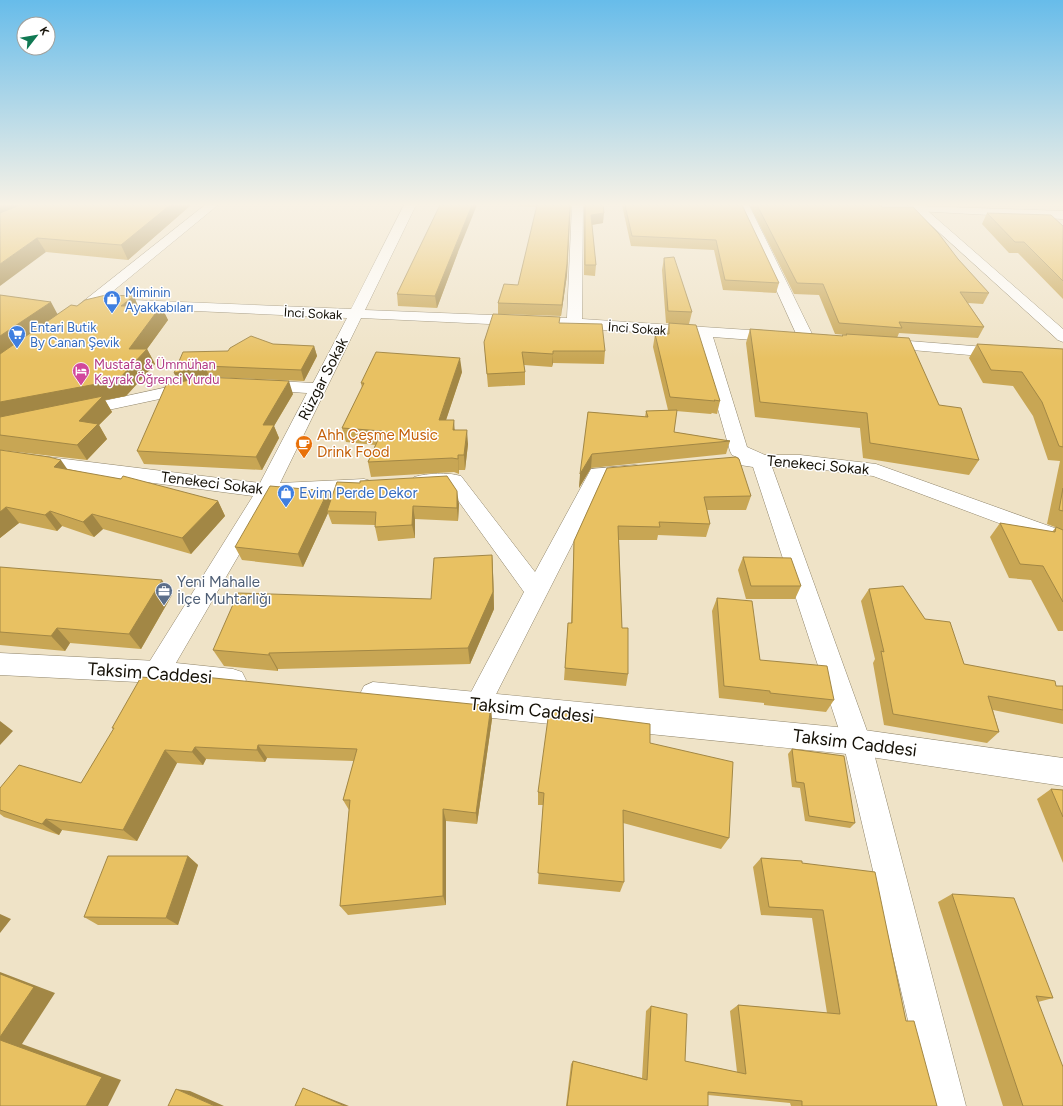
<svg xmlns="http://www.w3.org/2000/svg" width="1063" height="1106" viewBox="0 0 1063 1106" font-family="Figtree,sans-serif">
	<rect width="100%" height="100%" fill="#efe3c7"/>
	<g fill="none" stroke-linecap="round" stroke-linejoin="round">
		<defs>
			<path id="minor" d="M205,205H218L90,310L85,311L80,310L78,307L80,304Z
				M404,205H416L365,310L567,318L572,205H583L582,319L779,332L784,334L787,337L784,340L779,342L713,337L747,447L765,455H800L876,464L1063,531V547L873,476L800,467H772L871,742L966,1106H928L843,742L753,467L740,465L737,461L739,458L732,455L730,451L697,336L574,328L361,318L280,483L364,479L371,481L374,486L371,491L364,493L272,498L166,680L157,683L148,680L144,672L148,664L253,496L0,463V451L260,483L307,393L260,390L254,389L252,385L254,381L260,380L313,383L347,318L108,307L103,306L101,303L103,300L108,299L351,309Z
				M738,205H749L814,338L811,341L806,343L801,341L798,338Z
				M840,205H900L920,207L922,209L920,211L916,212L846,208L842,207Z
				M883,339L1063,353V363L877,347L875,344L877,341Z
				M191,382L197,383L199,387L197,391L80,416L74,415L71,411L74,407L80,406Z
				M635,465L642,466L645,471L642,476L605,480L487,712L478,716L469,712L465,704L469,696L524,592L449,488L421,489L414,487L411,482L414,477C428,473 447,472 461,476L535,572L591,469Z"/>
			<path id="tertiary" d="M920,206L1063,211V219L916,211L914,209L916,207Z"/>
			<path id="primary" d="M909,205H921L1063,329V342L1058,340Z
				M0,653L157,661L233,669L242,672L246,680L242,688L233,691L157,683L0,675Z
				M373,682L857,729L1063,758V786L857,755L373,706L364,702L360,694L364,686Z"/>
		</defs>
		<use href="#minor" stroke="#90856b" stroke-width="1"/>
		<use href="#tertiary" stroke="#90856b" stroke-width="1"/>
		<use href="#primary" stroke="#90856b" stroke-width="1"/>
		<use href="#minor" fill="#fff" fill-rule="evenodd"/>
		<use href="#tertiary" fill="#fff" fill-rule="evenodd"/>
		<use href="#primary" fill="#fff" fill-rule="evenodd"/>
	</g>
	<path fill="#c8a654" d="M0,205H191L128,260L46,252Z
		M518,205H571L567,275L561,316L498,314V303L518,285L537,207L518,206Z
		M584,205H603V223L592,225L596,265L595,276L584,275Z
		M622,205H742L779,283L776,293L723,290L714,250L631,246Z
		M751,205H881L882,207L958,259L989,293L983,304L968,303L984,327L978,338L899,333L897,338L939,405L979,460L969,475L863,458L860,428L755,417L746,343L750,329L842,336V335H846L835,334L819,295L794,294L750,206Z
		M987,213L1063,226V299L1018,253H1009L982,224Z
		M458,252L437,308L398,306L397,294Z
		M664,258L692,312L689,324L720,401L717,414L712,413L711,414L676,411L674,432L730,441L726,454L591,468L579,488L588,412L645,417L646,411L668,410L653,347L655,334H667L669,323H666L662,270Z
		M0,295L58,314L77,306H161L168,320L147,349L155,364L126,396L105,400L112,412L99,425L107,439L87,460L0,450Z
		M560,323L605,351L604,364L553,363L552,367L524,365L525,372V385L488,387L484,342Z
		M273,344L314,346L317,356L304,381L208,377L293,394L274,426L279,438L262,470L144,464L137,451L178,382L228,351Z
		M977,344L1063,349V530L1047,524L1060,461L1048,460L1033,416L1013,386L983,383L969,358Z
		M462,372L446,420L468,444L465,470H459V474L454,472L371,477L368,462L375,445L346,442L342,428L362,388L361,383Z
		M0,450L68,469L218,501L225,516L191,554L103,529L94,537L62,526L57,531L19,523L0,538Z
		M607,468L751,496L746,510H707L710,524L706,537L658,535L657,540H619L622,628L628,674L626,686L564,680L568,623H571L574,541Z
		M331,501L459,504L458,521L415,519V538L378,541L375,527V525L332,524L328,513L303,567L242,560L235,547Z
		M1000,523L1052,532L1056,527L1063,530V631H1058L1031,580L1009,578L990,537Z
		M492,555L493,572L494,609L470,664L278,669V671L224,666L213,650L431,599Z
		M743,557L801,586L795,599H746L738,570Z
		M0,567L172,595L141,649L70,643L65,651L0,645Z
		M869,589L925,619L964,664L1056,686H1063V724L993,710L999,732L987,743L884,725L873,663L875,659L861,601Z
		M717,598L760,660L834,700L826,712L764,705V703L719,698L712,611Z
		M492,719L477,824L446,821V905L348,915L340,906L349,810L343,800L354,761L267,758L265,762L206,759L203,765L177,763L137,841L62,830L59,835L4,817L0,814V788L81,783L114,729L112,728Z
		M650,743L729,838L721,849L623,823L624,882L620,892L538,884L543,805H538V792Z
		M792,749L855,823L850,828L805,821L800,788L792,787L788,754Z
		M1051,789L1063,790V863L1037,799Z
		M188,856L198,865L178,925H98L84,917Z
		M761,858L802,863L906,1021L937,1106H791L790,1103L708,1095V1106H566L571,1064L573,1061L642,1078L646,1011L651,1006L685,1061L737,1072L730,1011L738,1005L827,1013L812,918L761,915L753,867Z
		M952,894L1053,998L1038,1002L1063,1106H1003L938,902Z"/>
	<path fill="#a28745" d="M0,205H36L0,220Z
		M170,205H191L128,260L121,245Z
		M472,205H477L458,252L437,308L435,296Z
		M570,205L567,275L561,316L562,305Z
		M604,213L603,223L590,225L591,215Z
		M37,238L46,252L0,286V264Z
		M134,296L140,311L121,306Z
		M51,302L59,317L0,358V336Z
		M161,306L168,320L147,349L155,364L126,396L105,400L112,412L99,425L107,439L87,460L77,445L0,420V402L129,349Z
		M314,346L317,356L304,381L301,370Z
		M553,351V363L552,367L553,354Z
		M460,358L462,372L441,435L439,420Z
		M205,366L209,376L179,384L174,373Z
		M289,381L293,394L274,426L279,438L262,470L256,457L263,425Z
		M454,420L455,435L453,430Z
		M467,430L468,444L465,470L464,455Z
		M592,454L591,468L579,488L580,474Z
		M458,455L459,470V474L458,459Z
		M61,460L72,476L54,467Z
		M328,491L332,505L327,511L328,513L303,567L298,554Z
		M457,491L459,504L458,521L457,508Z
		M218,501L225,516L191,554L182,538Z
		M413,506L415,519V538L412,525Z
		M6,507L19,523L0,538V512Z
		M50,511L62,526L57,531L45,515Z
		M92,514L103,529L94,537L83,522Z
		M492,555L493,572L494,609L470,664L468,648Z
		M162,580L172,595L141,649L129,634Z
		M57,628L70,643L65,651L51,636Z
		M269,653L278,669V671L269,655Z
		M491,706L492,719L477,824L476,813Z
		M0,721L13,731L0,745Z
		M258,745L267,758L265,762L257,750Z
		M195,747L206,759L203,765L192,752Z
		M165,750L177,763L137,841L123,830Z
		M443,809L446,821V905L443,896Z
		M46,819L62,830L59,835L42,824Z
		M188,856L198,865L178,925L166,918Z
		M0,914L11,919L0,933Z
		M0,972L55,993L22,1044L121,1080L108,1106H86L0,1040Z
		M303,1088L311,1091L349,1106H345Z
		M176,1089L190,1091L224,1106H215Z"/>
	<path fill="#e8c162" stroke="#a28745" d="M20,205H170L121,245L37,238L0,264V213Z
		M440,205H472L435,296L397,294Z
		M537,205H570L567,264L562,305L498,303L504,284L518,285Z
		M585,205H603L604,213L591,215L596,265H585Z
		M625,205H742L779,283L725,280L716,240L632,236Z
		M757,205H881L882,207H913L939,234L958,259L989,293L960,292L984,327L899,322L902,328L839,323L823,284L797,283Z
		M987,213L1051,215L1063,226V281L1024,242H1015Z
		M674,257L692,312L668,311L664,258Z
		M0,295L51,302L0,336Z
		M106,295L134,296L121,306H161L129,349H147L118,380L0,402V354L71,305L77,306L85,300Z
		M493,314L560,317L559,323L602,324L605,351H553V354L522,352L525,372L487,374L484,342Z
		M669,323L696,325L720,401L714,400L715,401L670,397L655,334H669Z
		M750,329L843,336L842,335H847L846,334L909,338L939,405L961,408L979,460L870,443L867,413L760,402Z
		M251,336L273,344L314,346L301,370L205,366L174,373L183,352L228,351L230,348Z
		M977,344L1063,349V447L1059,446L1042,402L1022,372L991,370Z
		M376,352L460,358L439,420H454L453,430H467L464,455H458V459L452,458L368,462L382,431L342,428L364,383H361Z
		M204,377L289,381L263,425H274L256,457L137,451L166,385Z
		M103,396L79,421L98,424L77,445L0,435V417Z
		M677,410L674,432L730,441L592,454L580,474L588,412L648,417L646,411Z
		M0,450L49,457L61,460L54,467L121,479L123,476L218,501L182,538L92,514L83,522L50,511L45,515L6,507L0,512Z
		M736,457L739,459L751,496L704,497L710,524L659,522L660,527L618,526L622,628H628V674L565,668L568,623H572L574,541L607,468Z
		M447,476L457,491V508L413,506L412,525L375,527L376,512L327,511L337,482L360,483V481Z
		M270,486L328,491L298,554L235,547Z
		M1063,488V511L1059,510Z
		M1000,523L1055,532L1056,527L1063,530V602L1043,566L1020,564Z
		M492,555L493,592L468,648L269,653V655L213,650L238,593L431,599L434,558Z
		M743,557L791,558L801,586H751Z
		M0,567L162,580L129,634L57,628L51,636L0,632Z
		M903,586L925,619L950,622L964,664L1055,681L1056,686H1063V710L988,696L999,732L893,714L881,651L884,652L869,589Z
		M717,598L752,601L760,660L827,666L834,700L770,693V691L724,686Z
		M141,677L202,682L204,677L491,706L476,813L443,809V896L340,906L350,800H343L357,749L258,745L257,750L195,747L192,752L165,750L123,830L46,819L42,824L0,810V788L19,765L81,783L114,728H112Z
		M549,711L650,724V743L733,762L729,838L623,810L624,882L538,873L544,793L538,792Z
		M792,749L844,756L855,823L809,816L804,783L796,782Z
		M1051,789L1063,790V817Z
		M108,856H188L166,918L84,917Z
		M761,858L802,861V863L875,872L906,1021H914L937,1106H802V1101L708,1092V1106H567L573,1061L647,1080L651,1006L687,1014L685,1061L746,1074L738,1005L840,1014L823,910L769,907Z
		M952,894L1014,898L1053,998L1036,996L1063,1067V1106H1023Z
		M0,974L34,987L0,1037Z
		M0,1040L102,1077L86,1106H0Z
		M303,1088L345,1106H295Z
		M176,1089L215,1106H168Z"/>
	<linearGradient id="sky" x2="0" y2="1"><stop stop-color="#67bcea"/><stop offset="0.57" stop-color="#f8f2e6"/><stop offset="1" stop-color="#f8f2e6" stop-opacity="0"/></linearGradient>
	<rect width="1063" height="359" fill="url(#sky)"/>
	<defs>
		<symbol id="shop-pin" viewBox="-11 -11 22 30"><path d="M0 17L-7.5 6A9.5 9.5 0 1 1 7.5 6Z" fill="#3f7fe0" stroke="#fff"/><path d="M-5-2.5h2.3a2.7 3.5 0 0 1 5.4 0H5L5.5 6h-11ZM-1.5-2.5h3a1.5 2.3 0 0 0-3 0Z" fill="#fff"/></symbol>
		<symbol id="supermarket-pin" viewBox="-11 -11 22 30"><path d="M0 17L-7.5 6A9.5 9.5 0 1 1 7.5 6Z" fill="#3f7fe0" stroke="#fff"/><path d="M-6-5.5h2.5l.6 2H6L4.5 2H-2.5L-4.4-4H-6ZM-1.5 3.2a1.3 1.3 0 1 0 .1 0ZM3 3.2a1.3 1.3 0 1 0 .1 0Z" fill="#fff"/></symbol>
		<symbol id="hotel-pin" viewBox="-11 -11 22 30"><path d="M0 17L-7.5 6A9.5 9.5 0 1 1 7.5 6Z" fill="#d1479c" stroke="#fff"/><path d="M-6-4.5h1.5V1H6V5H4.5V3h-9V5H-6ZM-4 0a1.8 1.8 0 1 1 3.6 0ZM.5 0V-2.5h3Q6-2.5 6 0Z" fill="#fff"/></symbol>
		<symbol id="cafe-pin" viewBox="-11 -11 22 30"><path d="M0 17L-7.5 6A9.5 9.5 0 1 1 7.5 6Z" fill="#e8710a" stroke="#fff"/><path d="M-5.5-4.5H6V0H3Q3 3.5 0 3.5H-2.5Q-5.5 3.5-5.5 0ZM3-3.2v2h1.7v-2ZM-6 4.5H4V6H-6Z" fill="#fff"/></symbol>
		<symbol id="office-pin" viewBox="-11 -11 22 30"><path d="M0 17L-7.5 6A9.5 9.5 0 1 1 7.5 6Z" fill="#5c6f8a" stroke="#fff"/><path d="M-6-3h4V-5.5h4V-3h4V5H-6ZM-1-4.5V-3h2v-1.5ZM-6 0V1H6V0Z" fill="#fff"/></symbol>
	</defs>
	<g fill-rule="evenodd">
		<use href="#shop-pin" x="102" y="289" width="20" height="27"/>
		<use href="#supermarket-pin" x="7" y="324" width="20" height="27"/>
		<use href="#hotel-pin" x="71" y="361" width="20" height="27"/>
		<use href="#cafe-pin" x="294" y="434" width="20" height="27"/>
		<use href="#shop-pin" x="276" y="483" width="20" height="27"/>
		<use href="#office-pin" x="154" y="581" width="20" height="27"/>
	</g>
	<g text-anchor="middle" stroke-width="3" stroke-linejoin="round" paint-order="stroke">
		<g font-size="13" fill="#366cbe" stroke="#fff" text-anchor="start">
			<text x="125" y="297">Miminin<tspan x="125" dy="15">Ayakkabıları</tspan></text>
			<text x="30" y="332">Entari Butik<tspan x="30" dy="15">By Canan Şevik</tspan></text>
		</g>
		<g font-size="13" fill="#151107" stroke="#fff">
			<text transform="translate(313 313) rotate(3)" y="5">İnci Sokak</text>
			<text transform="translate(637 328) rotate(4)" y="5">İnci Sokak</text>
		</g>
		<g font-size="13" fill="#b23c85" stroke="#fff" text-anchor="start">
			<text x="94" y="369">Mustafa &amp; Ümmühan<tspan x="94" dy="15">Kayrak Öğrenci Yurdu</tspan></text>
		</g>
		<g font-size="15" fill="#151107" stroke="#fff">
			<text transform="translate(323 379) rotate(-63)" y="5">Rüzgar Sokak</text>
			<text transform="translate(818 465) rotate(5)" y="5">Tenekeci Sokak</text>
			<text transform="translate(212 483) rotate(7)" y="5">Tenekeci Sokak</text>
		</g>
		<g font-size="15" fill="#c56008" stroke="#fff" text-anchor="start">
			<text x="317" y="440">Ahh Çeşme Music<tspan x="317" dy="17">Drink Food</tspan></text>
		</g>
		<g font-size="15" fill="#366cbe" stroke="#fff" text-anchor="start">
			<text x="299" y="498">Evim Perde Dekor</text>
		</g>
		<g font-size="15" fill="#4e5e75" stroke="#fff" text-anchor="start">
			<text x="177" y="587">Yeni Mahalle<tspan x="177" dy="17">İlçe Muhtarlığı</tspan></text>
		</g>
		<g font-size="18" fill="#151107" stroke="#fff">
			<text transform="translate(150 673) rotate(4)" y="6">Taksim Caddesi</text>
			<text transform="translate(532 710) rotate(6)" y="6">Taksim Caddesi</text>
			<text transform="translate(855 743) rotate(7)" y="6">Taksim Caddesi</text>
		</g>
	</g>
	<g transform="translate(36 36) rotate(59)"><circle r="19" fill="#ffffff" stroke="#a1a09c"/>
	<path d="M0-3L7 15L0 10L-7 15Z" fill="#107953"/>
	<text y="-6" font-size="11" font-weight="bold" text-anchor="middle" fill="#151107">K</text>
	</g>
</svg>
